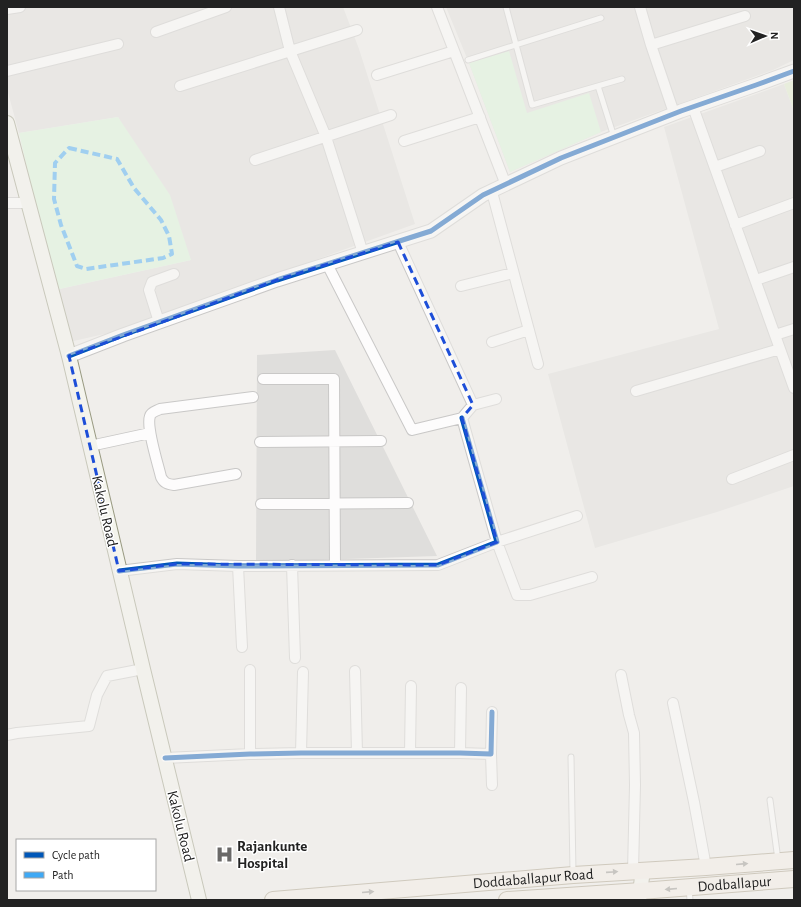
<svg xmlns="http://www.w3.org/2000/svg" width="801" height="907" viewBox="0 0 801 907" font-family="'Alegreya Sans',sans-serif">
	<rect width="100%" height="100%" fill="#f0eeeb"/>
	<path fill="#dfdedc" d="M7,7H343L359,49L415,224L118,331L69,342L55,290L191,260L118,117L19,133L7,89Z
		M446,7H794V60L773,70L601,132L510,172L469,63Z
		M784,84L794,111V486L717,512L595,548L548,374L719,329L664,127Z
		M335,350L437,556L256,562L257,355Z"/>
	<path fill="#ddeccb" d="M794,80V111L784,84Z"/>
	<path fill="#daf5da" d="M509,51L527,113L589,93L601,132L510,172L469,63Z
		M118,117L170,195L191,260L55,290L19,133Z"/>
	<g fill="none" stroke-linecap="round" stroke-linejoin="round">
		<defs>
			<path id="service" d="M506,7L532,105L622,79
				M468,60L601,18
				M598,86L614,137
				M571,757L573,872
				M770,800L778,860
				M689,888L690,900"/>
			<path id="minor" d="M279,7L290,51L326,137L363,253
				M437,7L506,185
				M640,7L651,45
				M7,9L20,7
				M156,32L226,7
				M7,71L118,44
				M377,75L454,51
				M180,86L357,30
				M693,107L794,388
				M674,113L651,45L745,16
				M404,141L480,117
				M255,160L391,115
				M715,167L760,151
				M492,192L538,364
				M7,203H28
				M735,225L794,203
				M327,264L412,430L462,418L473,405L398,242
				M756,280L794,267
				M461,286L513,273
				M159,322L149,290L152,282L174,274
				M775,335L794,329
				M492,342L529,330
				M263,379H334L335,565
				M636,391L780,349
				M473,405L496,399
				M260,442L381,441
				M90,446L150,433
				M236,474L174,485C167,484 164,483 161,477C158,464 146,427 150,416C151,412 156,411 160,409L253,397
				M732,479L794,455
				M261,504L408,503
				M577,516L497,542L517,595H530L592,577
				M292,565L295,658
				M238,566L242,647
				M119,571L177,564L238,566L438,565L497,542L462,418
				M250,670V754
				M355,671L357,753
				M621,675L629,715L634,733L635,785L633,871
				M673,703L694,802L706,867
				M7,735L17,733L89,726L97,695L107,676L143,669
				M301,753L303,672
				M410,753L411,686
				M460,753L461,688
				M491,754L492,785
				M165,758L250,754L301,753H460L491,754L492,712"/>
			<path id="tertiary" d="M69,356L123,335L277,280L431,231L483,195L561,158L681,111L756,85L794,71"/>
			<path id="secondary" d="M7,123L69,356L143,669L199,900
				M639,900L643,870"/>
			<g id="primary">
				<path id="s1" d="M273,900L573,875L706,867L794,860"/>
				<path id="s2" d="M507,900L641,891L794,879"/>
			</g>
		</defs>
		<use href="#service" stroke="#c9c8c7" stroke-width="7"/>
		<use href="#minor" stroke="#c9c8c7" stroke-width="12"/>
		<use href="#tertiary" stroke="#c9c8c7" stroke-width="15"/>
		<use href="#secondary" stroke="#999a82" stroke-width="16"/>
		<use href="#primary" stroke="#a79c86" stroke-width="18"/>
		<use href="#service" stroke="#fdfcfc" stroke-width="5"/>
		<use href="#minor" stroke="#fdfcfc" stroke-width="10"/>
		<use href="#tertiary" stroke="#fdfcfc" stroke-width="13"/>
		<use href="#secondary" stroke="#f4f4ed" stroke-width="14"/>
		<use href="#primary" stroke="#f3ede7" stroke-width="16"/>
		<path stroke="#3fa9f5" stroke-width="4" stroke-dasharray="8 4" stroke-linecap="butt" d="M69,148L117,159L134,188L161,220L169,236L172,254L163,258L86,269L77,266L61,225L54,199L55,163Z"/>
		<defs>
			<path id="cycleway" d="M69,356L123,335L277,280L431,231L483,195L561,158L681,111L756,85L794,71
				M119,571L177,564L238,566L438,565L497,542L462,418
				M165,758L250,754L301,753H460L491,754L492,712"/>
		</defs>
		<use href="#cycleway" stroke="#fff" stroke-width="8"/>
		<use href="#cycleway" stroke="#0057b8" stroke-width="5"/>
	</g>
	<defs><path id="oneway-solid" d="M-6-.8H1V-3.2L6.5 0L1 3.2V.8H-6Z"/></defs>
	<g fill="#95928e">
		<use href="#oneway-solid" transform="translate(742 864) rotate(-5)"/>
		<use href="#oneway-solid" transform="translate(612 872) rotate(-4)"/>
		<use href="#oneway-solid" transform="translate(671 889) rotate(175)"/>
		<use href="#oneway-solid" transform="translate(368 892) rotate(-5)"/>
	</g>
	<path d="M0 0H801V907H0ZM398,242L473,405L462,418L497,542L438,565L177,564L119,571L69,356L277,280Z" fill="#f0eeeb" fill-opacity=".55" fill-rule="evenodd"/>
	<path fill="none" stroke="#1d4ed8" stroke-width="3" stroke-dasharray="8 5" stroke-linejoin="round" d="M398,242L473,405L462,418L497,542L438,565L177,564L119,571L69,356L277,280Z"/>
	<defs>
		<symbol id="hospital-bare" viewBox="-9 -9 18 18"><path d="M-5-5h3v3.5h4V-5h3V5h-3V1.5h-4V5h-3Z" fill="#6a6968" stroke="#fff" stroke-width="2.5" paint-order="stroke"/></symbol>
	</defs>
	<g fill-rule="evenodd">
		<use href="#hospital-bare" x="212" y="842" width="25" height="25"/>
	</g>
	<g text-anchor="middle" stroke-width="3" stroke-linejoin="round" paint-order="stroke">
		<g font-size="15" fill="#222" stroke="#fff">
			<text transform="translate(105 511) rotate(77)" y="5">Kakolu Road</text>
			<text transform="translate(181 826) rotate(76)" y="5">Kakolu Road</text>
			<text dy="5" stroke="none"><textPath href="#s1" startOffset="261">Doddaballapur Road</textPath></text>
			<text dy="5" stroke="none"><textPath href="#s2" startOffset="228">Dodballapur</textPath></text>
		</g>
		<g font-size="15" font-weight="bold" fill="#222" stroke="#fff" text-anchor="start">
			<text x="237" y="851">Rajankunte<tspan x="237" dy="17">Hospital</tspan></text>
		</g>
	</g>
	<rect width="801" height="907" fill="none" stroke="#222222" stroke-width="16"/>
	<rect x="16" y="839" width="140" height="52" fill="#ffffff" stroke="#a7a7a7"/>
	<rect x="24" y="852" width="20" height="6" fill="#0057b8" stroke="#a7a7a7"/>
	<text x="52" y="859" font-size="12" fill="#222222">Cycle path</text>
	<rect x="24" y="872" width="20" height="6" fill="#3fa9f5" stroke="#a7a7a7"/>
	<text x="52" y="879" font-size="12" fill="#222222">Path</text>
	<g transform="translate(765 36) rotate(88)" stroke="#ffffff" stroke-width="3" paint-order="stroke">
	<path d="M0-3L7 15L0 10L-7 15Z" fill="#222222"/>
	<text y="-6" font-size="11" font-weight="bold" text-anchor="middle" fill="#222222">N</text>
	</g>
</svg>
